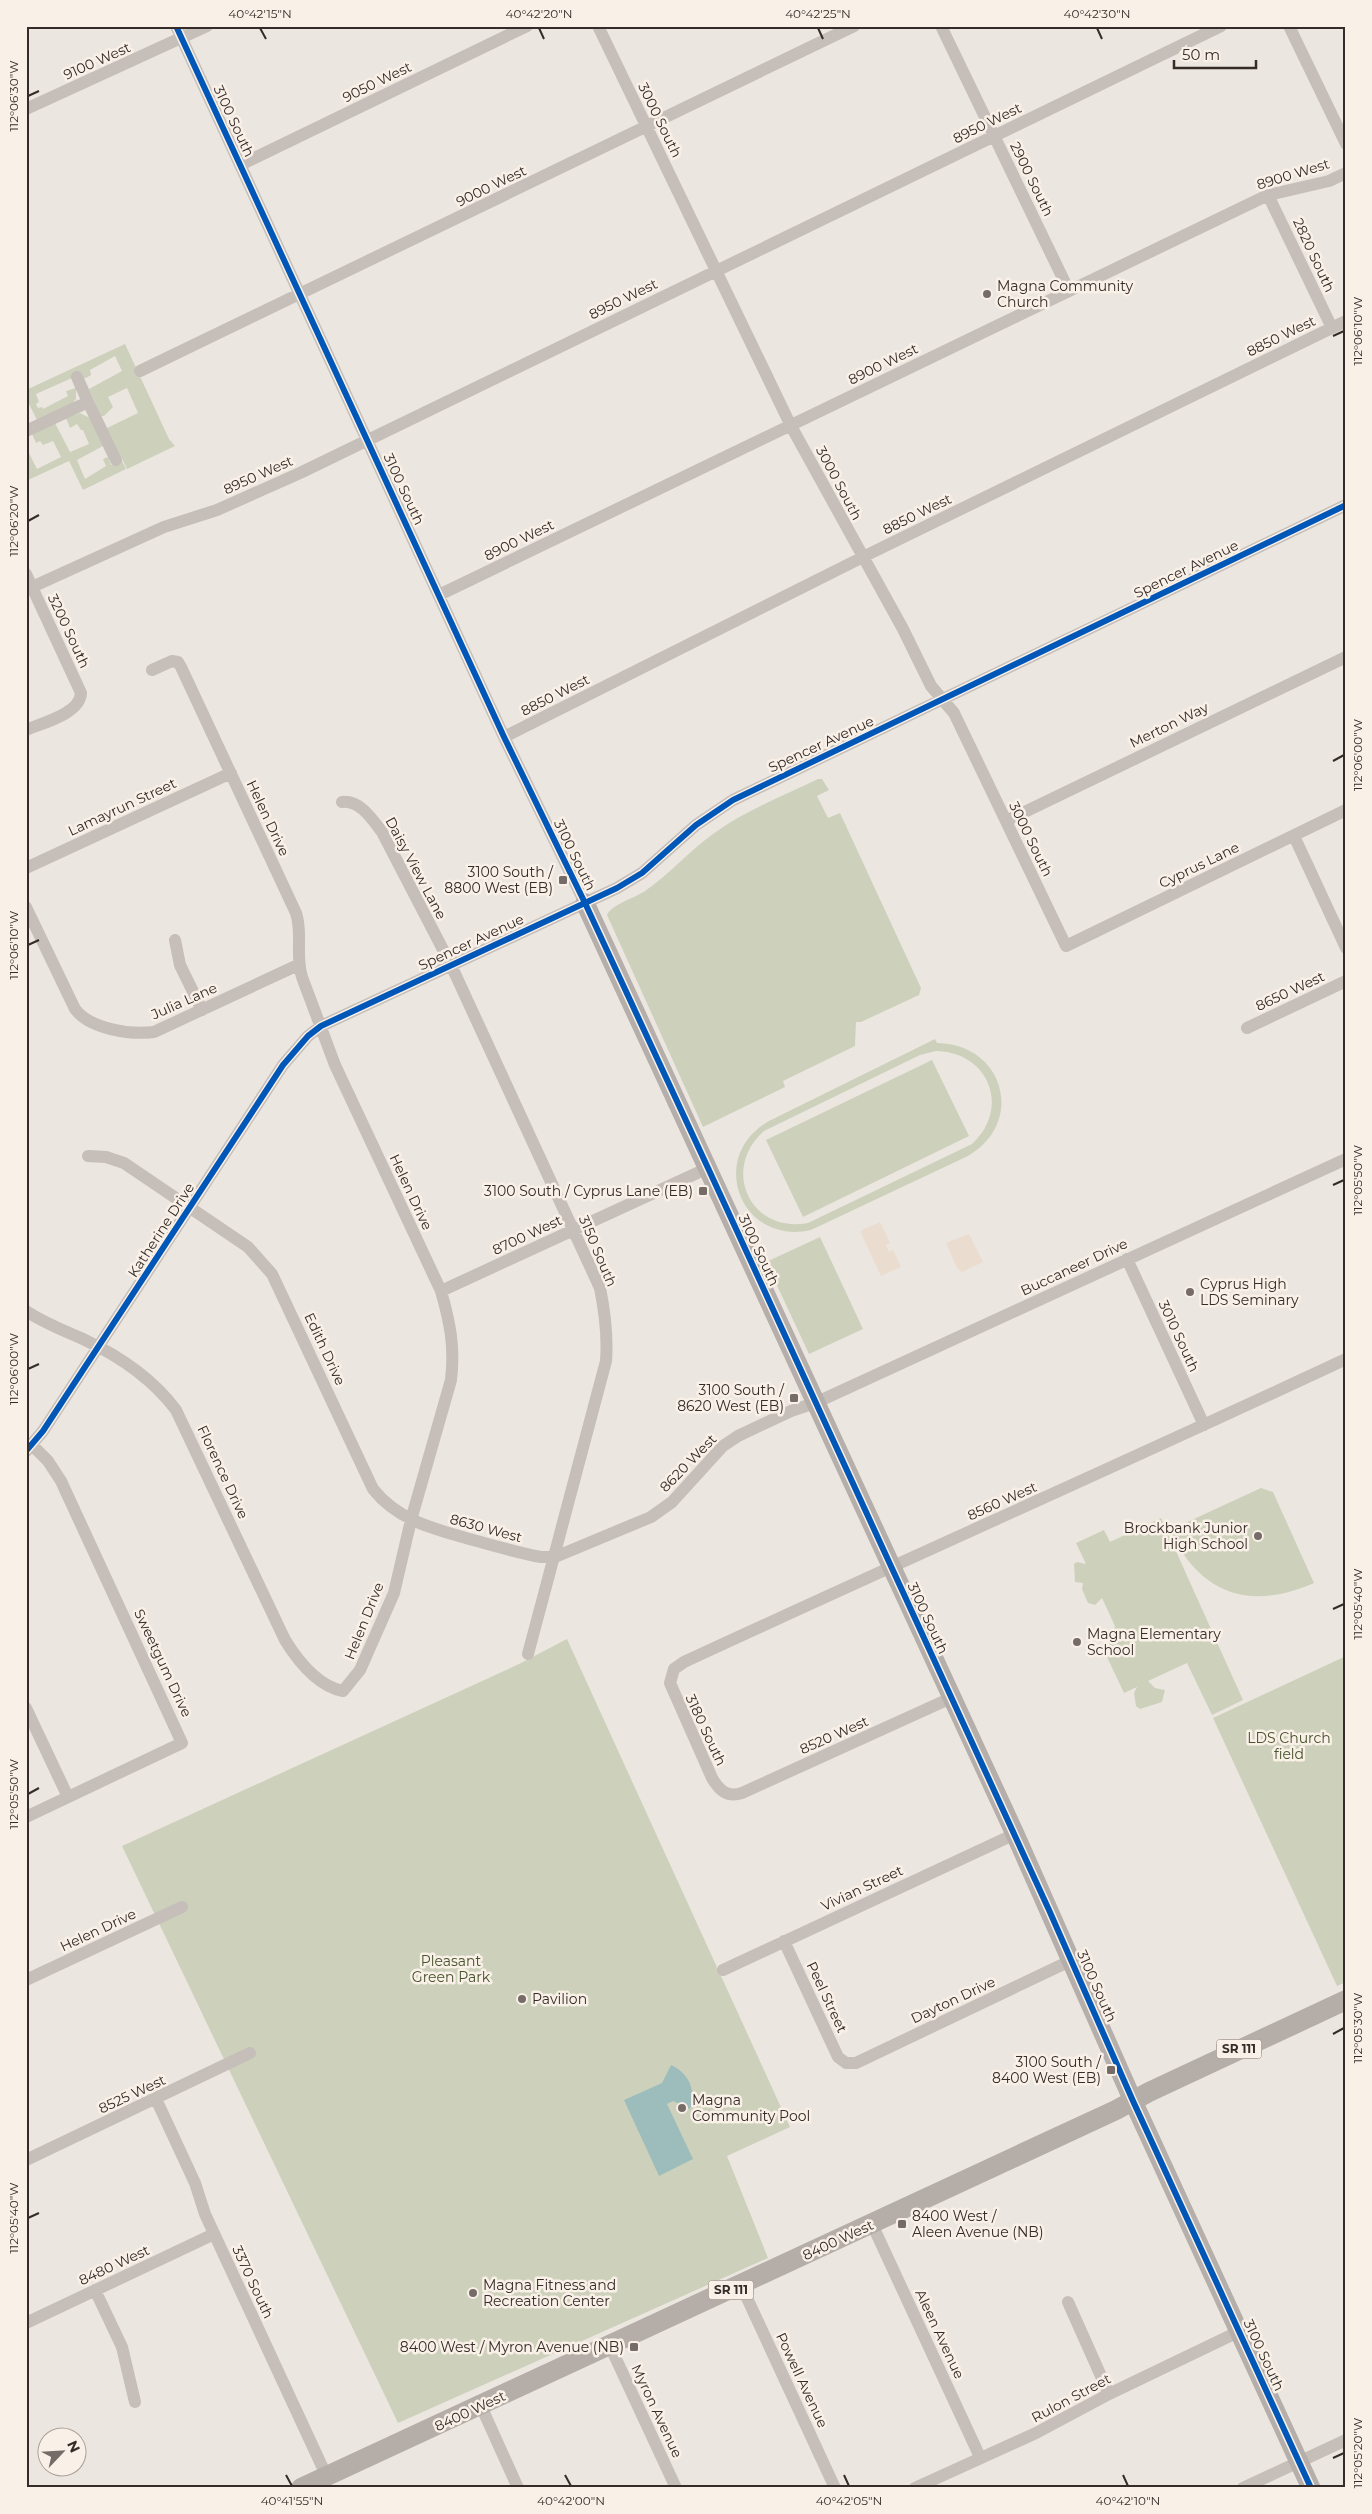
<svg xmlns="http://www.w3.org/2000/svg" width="1372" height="2514" viewBox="0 0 1372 2514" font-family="Montserrat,sans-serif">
	<rect width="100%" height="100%" fill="#ece6e0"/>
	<path fill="#cdd1bb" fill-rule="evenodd" d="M125,344L169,439L175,446L127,469L107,428L138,413L127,388L108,397L113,407L104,416H101L89,389L122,371L115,356L90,370L91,375L86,378H72L36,394L39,402L36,404L38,408L42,407L43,409L68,396L66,391L76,388V399L72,404L37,420L26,398V390Z
		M80,413L90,418L103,446L77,460L85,479L106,466L103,459L108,457L111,465L117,463L119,466V462L122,461L126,469L83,490L69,461L26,481V447L37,469L61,457L53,441L43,445L40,441L36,443L32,434L55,423L70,452L89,444L83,430H81L77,424L70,428L66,418Z
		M818,779H822L829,790L817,796L828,818L840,813L921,988L919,995L861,1022H856L855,1046L783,1081L785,1087L703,1127L607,915C612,904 635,898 645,891C670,874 689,851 713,834C744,811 783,796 818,779Z
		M935,1039L937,1043C1004,1044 1026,1122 968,1156L811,1230C741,1246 706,1157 769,1121ZM936,1051C989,1052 1011,1108 972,1144L808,1223C751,1234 720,1170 764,1131L920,1055Z
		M932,1060L969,1136L803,1217L766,1140Z
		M820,1237L863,1329L809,1354L766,1262Z
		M1261,1488L1273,1492L1314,1583C1250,1611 1200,1595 1170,1530Z
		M1161,1518L1243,1700L1212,1715L1187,1663L1148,1681L1155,1688L1165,1690L1162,1702L1140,1709L1136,1706L1134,1693L1137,1687L1124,1693L1106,1655L1115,1626L1102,1598L1095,1605L1088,1603L1082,1589L1083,1583L1075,1582L1074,1564L1077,1562L1086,1564L1076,1543L1104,1530L1110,1542Z
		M567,1639L790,2127L727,2156L768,2258L398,2423L122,1846L519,1664Z
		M1346,1656V1982L1337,1986L1213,1718Z"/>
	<path fill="#eaddd0" d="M880,1222L890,1243L886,1245L889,1252L893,1250L901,1267L881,1276L860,1231Z
		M969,1234L983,1262L962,1272L957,1268L946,1243Z"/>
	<path fill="#9dbdbc" d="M671,2065C688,2073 697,2089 690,2109L673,2101L667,2104L693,2159L659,2176L624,2100L662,2083Z"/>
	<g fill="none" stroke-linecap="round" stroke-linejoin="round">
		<path stroke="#c5beb9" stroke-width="12" d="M176,26L504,737L585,903
			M598,26L791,426L903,629L931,686L954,713L1066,946L1346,810
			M941,26L1069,291
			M1289,26L1346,144
			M26,109L207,26
			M240,165L527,26
			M1268,195L1332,328
			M140,371L854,26
			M77,377L88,402
			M26,431L88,402L116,460
			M26,574L81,693C80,714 42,723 26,730
			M32,587L164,527L217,510L300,473L1221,26
			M439,595L1268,195L1329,181L1346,173
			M504,737L871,553L1346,321
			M342,802C360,800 372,819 382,832L451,965L600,1288C605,1313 608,1335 606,1361L528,1654
			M1006,821L1346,657
			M1294,836L1346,948
			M26,868L231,773
			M26,907L75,1009C90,1029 130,1035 154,1032L298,965
			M175,940L180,965L202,1010
			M1247,1028L1346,981
			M88,1156L106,1157L124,1163L248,1247L272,1274L373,1489C399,1522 438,1530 477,1541C498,1547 519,1553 541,1557H555L651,1517L672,1502L723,1446L738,1436L791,1411L815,1403L1346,1159
			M1127,1259L1204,1425
			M441,1291L708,1168
			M26,1311C44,1323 65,1331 85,1340C121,1357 152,1378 176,1410L285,1640C298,1661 317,1686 343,1691L360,1670L394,1593L411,1520L451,1380C455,1346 450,1323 441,1291L335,1065L302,977C295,955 303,934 296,913L181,667L178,662L172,661L152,670
			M26,1451L43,1431L283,1065L308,1036L321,1026L617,888L642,873L696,825L733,800L1346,505
			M951,1698L742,1793C727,1798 719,1790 712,1778L670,1683L674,1669L684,1662C904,1560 1126,1462 1346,1359
			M26,1708L68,1797
			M26,1817L182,1743L61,1481L48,1461L32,1445
			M784,1941L838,2057L846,2063H856L1072,1960
			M723,1970L1015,1834
			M26,1980L182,1907
			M156,2099L195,2183L205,2214L327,2477
			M26,2160L250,2053
			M872,2224L980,2457
			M741,2285L835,2488
			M95,2290L122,2347L135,2402
			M1068,2302L1109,2394
			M26,2323L214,2234
			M610,2346L676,2488
			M481,2406L518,2488
			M915,2488L1036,2433L1109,2394L1240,2331
			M1243,2488L1346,2440"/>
		<path stroke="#b5aeaa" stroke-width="19" d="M585,903L1015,1834L1133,2101L1311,2488"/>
		<path stroke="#b4ada8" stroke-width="20" d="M301,2488L1116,2110L1149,2092L1346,2000"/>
		<defs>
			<path id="cycleway" d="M176,26L504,737L585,903L708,1168L1049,1910L1133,2101L1311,2488
				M26,1451L43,1431L283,1065L308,1036L321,1026L617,888L642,873L696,825L733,800L1346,505"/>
		</defs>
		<use href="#cycleway" stroke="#f9f0e7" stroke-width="9"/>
		<use href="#cycleway" stroke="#0057b8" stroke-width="6"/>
	</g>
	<path fill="none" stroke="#352b28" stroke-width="2" d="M260,28L266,39M539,28L544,39M818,28L823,39M1097,28L1102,39M28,96L39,91M1333,336L1344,331M28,521L39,515M1333,761L1344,755M28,945L39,940M1333,1185L1344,1180M28,1369L39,1364M1333,1609L1344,1604M28,1794L39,1788M1333,2034L1344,2028M28,2218L39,2213M1333,2458L1344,2453M286,2475L292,2486M565,2475L571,2486M844,2475L849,2486M1123,2475L1128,2486"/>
	<g fill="#756c68" stroke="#f9f0e7" stroke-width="2">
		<circle cx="987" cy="294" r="5"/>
		<rect x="558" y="875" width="10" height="10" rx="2.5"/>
		<rect x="698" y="1186" width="10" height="10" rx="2.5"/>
		<circle cx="1190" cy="1292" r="5"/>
		<rect x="789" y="1393" width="10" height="10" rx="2.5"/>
		<circle cx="1258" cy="1536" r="5"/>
		<circle cx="1077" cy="1642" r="5"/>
		<circle cx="522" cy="1999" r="5"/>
		<rect x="1106" y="2065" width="10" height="10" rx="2.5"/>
		<circle cx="682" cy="2108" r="5"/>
		<rect x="897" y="2219" width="10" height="10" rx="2.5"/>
		<circle cx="473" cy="2293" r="5"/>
		<rect x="629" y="2342" width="10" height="10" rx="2.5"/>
	</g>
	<g text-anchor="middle" stroke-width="5" stroke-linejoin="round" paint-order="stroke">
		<g fill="#f9f0e7" stroke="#706661" stroke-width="1">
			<rect x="1216.5" y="2039.5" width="45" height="19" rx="4"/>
			<rect x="708.5" y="2280.5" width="45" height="19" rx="4"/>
		</g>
		<g font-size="12" font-weight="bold" fill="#352b28">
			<text x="1239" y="2053">SR 111</text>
			<text x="731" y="2294">SR 111</text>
		</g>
		<g font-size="14" fill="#352b28" stroke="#f9f0e7">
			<text transform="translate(97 61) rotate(-24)" y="5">9100 West</text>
			<text transform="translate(377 82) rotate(-26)" y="5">9050 West</text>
			<text transform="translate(660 120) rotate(64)" y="5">3000 South</text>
			<text transform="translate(234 121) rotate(65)" y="5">3100 South</text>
			<text transform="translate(987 123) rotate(-26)" y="5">8950 West</text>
			<text transform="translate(1293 174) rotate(-17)" y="5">8900 West</text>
			<text transform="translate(1032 179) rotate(64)" y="5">2900 South</text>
			<text transform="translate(491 186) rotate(-26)" y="5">9000 West</text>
			<text transform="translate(1314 255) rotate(65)" y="5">2820 South</text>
			<text transform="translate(623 299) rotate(-26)" y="5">8950 West</text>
			<text transform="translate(1281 336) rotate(-26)" y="5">8850 West</text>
			<text transform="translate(883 364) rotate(-26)" y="5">8900 West</text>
			<text transform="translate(258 475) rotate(-24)" y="5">8950 West</text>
			<text transform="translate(839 483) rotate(62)" y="5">3000 South</text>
			<text transform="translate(404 489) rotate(65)" y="5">3100 South</text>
			<text transform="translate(917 514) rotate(-26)" y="5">8850 West</text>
			<text transform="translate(519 540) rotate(-26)" y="5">8900 West</text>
			<text transform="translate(1186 569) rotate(-26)" y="5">Spencer Avenue</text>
			<text transform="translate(69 631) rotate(65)" y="5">3200 South</text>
			<text transform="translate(555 695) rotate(-27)" y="5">8850 West</text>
			<text transform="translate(1169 725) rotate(-26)" y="5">Merton Way</text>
			<text transform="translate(821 744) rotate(-25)" y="5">Spencer Avenue</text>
			<text transform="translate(122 807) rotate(-25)" y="5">Lamayrun Street</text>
			<text transform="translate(268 818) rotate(65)" y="5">Helen Drive</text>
			<text transform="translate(1031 839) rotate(64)" y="5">3000 South</text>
			<text transform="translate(575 855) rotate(64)" y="5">3100 South</text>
			<text transform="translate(1199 865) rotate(-26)" y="5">Cyprus Lane</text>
			<text transform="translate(416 868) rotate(62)" y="5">Daisy View Lane</text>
			<text transform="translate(471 942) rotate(-25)" y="5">Spencer Avenue</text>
			<text transform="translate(1290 991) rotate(-25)" y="5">8650 West</text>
			<text transform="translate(184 1001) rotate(-24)" y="5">Julia Lane</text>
			<text transform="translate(411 1192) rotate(65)" y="5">Helen Drive</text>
			<text transform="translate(161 1230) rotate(-57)" y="5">Katherine Drive</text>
			<text transform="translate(527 1235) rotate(-25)" y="5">8700 West</text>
			<text transform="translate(759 1250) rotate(65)" y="5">3100 South</text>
			<text transform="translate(598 1251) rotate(67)" y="5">3150 South</text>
			<text transform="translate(1074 1267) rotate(-25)" y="5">Buccaneer Drive</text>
			<text transform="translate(1179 1336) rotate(65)" y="5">3010 South</text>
			<text transform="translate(325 1349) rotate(65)" y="5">Edith Drive</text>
			<text transform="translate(688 1463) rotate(-46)" y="5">8620 West</text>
			<text transform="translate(223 1472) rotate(65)" y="5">Florence Drive</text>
			<text transform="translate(1002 1501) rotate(-24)" y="5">8560 West</text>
			<text transform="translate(486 1528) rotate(15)" y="5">8630 West</text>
			<text transform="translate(928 1618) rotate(65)" y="5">3100 South</text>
			<text transform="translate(364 1621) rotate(-68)" y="5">Helen Drive</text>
			<text transform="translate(163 1663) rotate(65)" y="5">Sweetgum Drive</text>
			<text transform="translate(706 1730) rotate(65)" y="5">3180 South</text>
			<text transform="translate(834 1735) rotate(-24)" y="5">8520 West</text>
			<text transform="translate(862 1888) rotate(-25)" y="5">Vivian Street</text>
			<text transform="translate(98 1930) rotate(-25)" y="5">Helen Drive</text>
			<text transform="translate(1097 1986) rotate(66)" y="5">3100 South</text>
			<text transform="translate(827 1997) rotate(65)" y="5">Peel Street</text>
			<text transform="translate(953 2000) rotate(-25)" y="5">Dayton Drive</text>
			<text transform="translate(132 2094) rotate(-25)" y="5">8525 West</text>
			<text transform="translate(838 2240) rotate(-25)" y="5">8400 West</text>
			<text transform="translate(114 2265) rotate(-25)" y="5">8480 West</text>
			<text transform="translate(253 2282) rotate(65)" y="5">3370 South</text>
			<text transform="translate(940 2334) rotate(65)" y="5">Aleen Avenue</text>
			<text transform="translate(1264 2355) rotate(65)" y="5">3100 South</text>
			<text transform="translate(802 2380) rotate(65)" y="5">Powell Avenue</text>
			<text transform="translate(1071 2398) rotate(-28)" y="5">Rulon Street</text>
			<text transform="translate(470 2411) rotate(-25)" y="5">8400 West</text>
			<text transform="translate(657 2411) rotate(65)" y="5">Myron Avenue</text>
		</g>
		<g font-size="14" fill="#352b28" stroke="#f9f0e7" text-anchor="start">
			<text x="997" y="291">Magna Community<tspan x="997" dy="16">Church</tspan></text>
			<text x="553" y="877" text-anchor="end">3100 South /<tspan x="553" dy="16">8800 West (EB)</tspan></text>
			<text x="693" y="1196" text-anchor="end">3100 South / Cyprus Lane (EB)</text>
			<text x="1200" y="1289">Cyprus High<tspan x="1200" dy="16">LDS Seminary</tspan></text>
			<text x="784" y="1395" text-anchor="end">3100 South /<tspan x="784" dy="16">8620 West (EB)</tspan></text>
			<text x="1248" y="1533" text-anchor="end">Brockbank Junior<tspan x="1248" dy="16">High School</tspan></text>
			<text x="1087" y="1639">Magna Elementary<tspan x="1087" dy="16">School</tspan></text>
			<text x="532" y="2004">Pavilion</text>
			<text x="1101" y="2067" text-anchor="end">3100 South /<tspan x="1101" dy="16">8400 West (EB)</tspan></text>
			<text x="692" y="2105">Magna<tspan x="692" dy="16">Community Pool</tspan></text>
			<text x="912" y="2221">8400 West /<tspan x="912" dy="16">Aleen Avenue (NB)</tspan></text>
			<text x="483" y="2290">Magna Fitness and<tspan x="483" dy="16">Recreation Center</tspan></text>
			<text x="624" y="2352" text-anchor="end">8400 West / Myron Avenue (NB)</text>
		</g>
		<g font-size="14" fill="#46522c" stroke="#f9f0e7">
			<text x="1289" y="1743">LDS Church<tspan x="1289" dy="16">field</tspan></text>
			<text x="451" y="1966">Pleasant<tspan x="451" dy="16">Green Park</tspan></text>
		</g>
	</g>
	<rect width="1372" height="2514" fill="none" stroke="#f9f0e7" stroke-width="55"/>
	<g transform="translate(62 2452) rotate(65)"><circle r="24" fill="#f9f0e7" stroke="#aba19b"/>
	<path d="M0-4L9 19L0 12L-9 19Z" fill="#756c68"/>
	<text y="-8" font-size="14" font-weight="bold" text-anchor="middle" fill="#352b28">N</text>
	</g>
	<path d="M1174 60v8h82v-8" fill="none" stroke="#352b28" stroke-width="2.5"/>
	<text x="1182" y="60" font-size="15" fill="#352b28" stroke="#f9f0e7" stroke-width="4" paint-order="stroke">50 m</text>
	<rect x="28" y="28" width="1316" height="2458" fill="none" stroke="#352b28" stroke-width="2"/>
	<g font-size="12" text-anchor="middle" fill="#352b28">
		<text x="260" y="18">40°42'15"N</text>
		<text x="539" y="18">40°42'20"N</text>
		<text x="818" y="18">40°42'25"N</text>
		<text x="1097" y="18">40°42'30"N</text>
		<text transform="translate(14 96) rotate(-90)" y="4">112°06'30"W</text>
		<text transform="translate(1358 331) rotate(-90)" y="4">112°06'10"W</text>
		<text transform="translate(14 521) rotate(-90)" y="4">112°06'20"W</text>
		<text transform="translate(1358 755) rotate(-90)" y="4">112°06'00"W</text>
		<text transform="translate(14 945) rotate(-90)" y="4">112°06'10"W</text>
		<text transform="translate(1358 1180) rotate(-90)" y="4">112°05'50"W</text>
		<text transform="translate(14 1369) rotate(-90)" y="4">112°06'00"W</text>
		<text transform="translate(1358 1604) rotate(-90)" y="4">112°05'40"W</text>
		<text transform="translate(14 1794) rotate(-90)" y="4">112°05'50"W</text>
		<text transform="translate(1358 2028) rotate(-90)" y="4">112°05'30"W</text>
		<text transform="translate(14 2218) rotate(-90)" y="4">112°05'40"W</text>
		<text transform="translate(1358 2453) rotate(-90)" y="4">112°05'20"W</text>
		<text x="292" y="2505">40°41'55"N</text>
		<text x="571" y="2505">40°42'00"N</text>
		<text x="849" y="2505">40°42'05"N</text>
		<text x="1128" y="2505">40°42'10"N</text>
	</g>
</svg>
